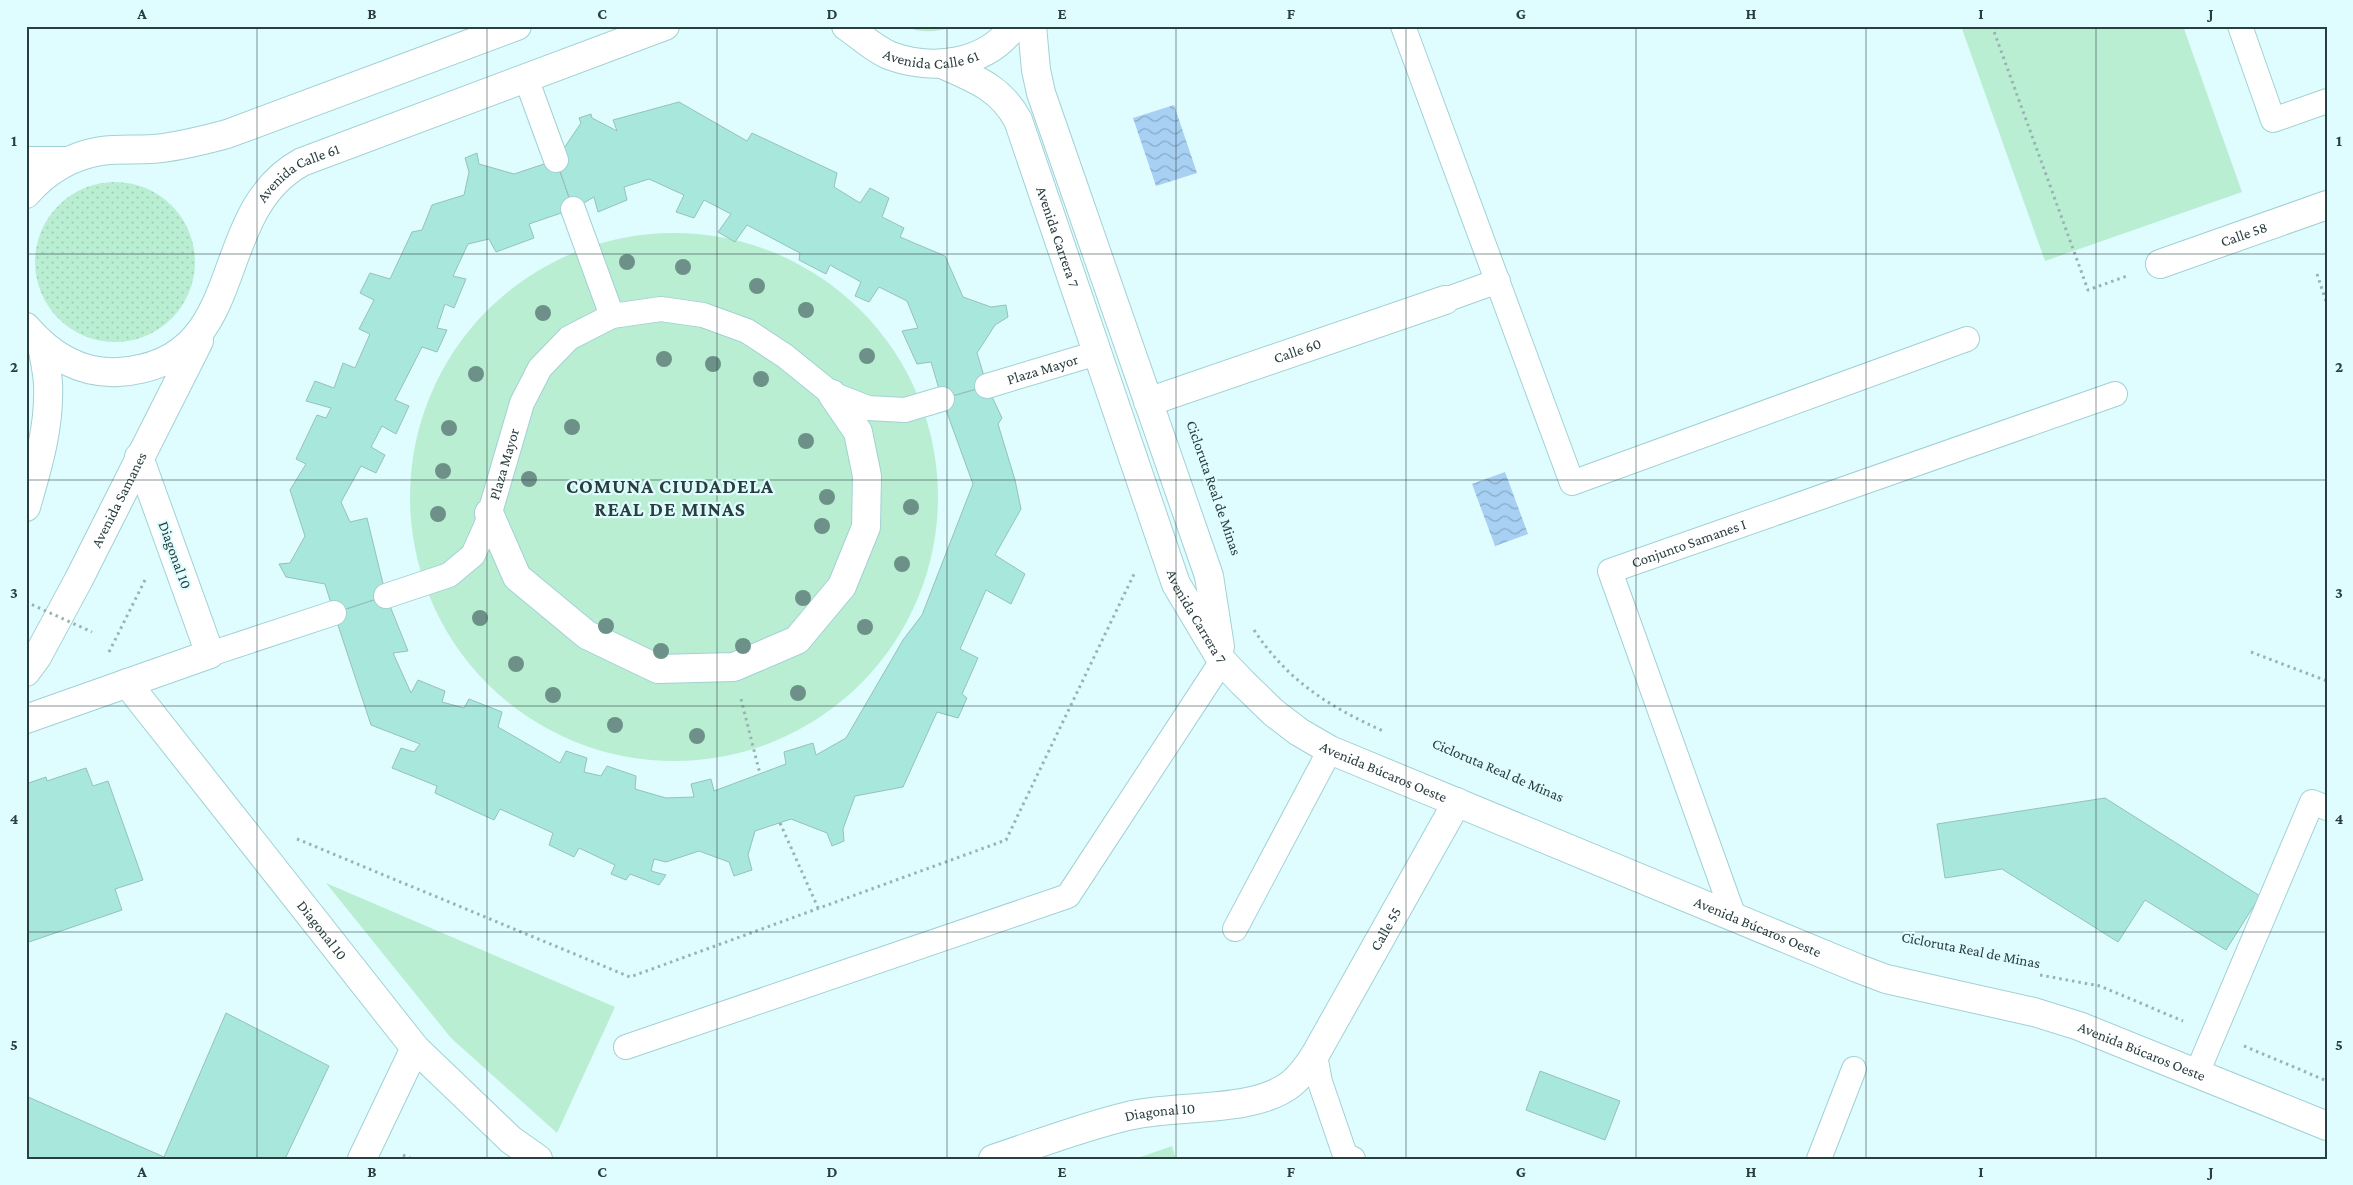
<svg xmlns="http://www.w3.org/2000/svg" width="2353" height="1185" viewBox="0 0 2353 1185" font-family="'Crimson Pro',serif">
	<defs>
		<pattern id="grass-dots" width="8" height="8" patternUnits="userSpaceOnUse" patternTransform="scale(1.25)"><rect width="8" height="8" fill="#baeed3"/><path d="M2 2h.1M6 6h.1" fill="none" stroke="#a0cdb6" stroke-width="1.8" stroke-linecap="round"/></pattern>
		<pattern id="water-waves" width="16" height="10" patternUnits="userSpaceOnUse" patternTransform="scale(1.25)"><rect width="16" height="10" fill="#a7d0f3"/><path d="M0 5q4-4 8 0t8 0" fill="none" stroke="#88aac6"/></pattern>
	</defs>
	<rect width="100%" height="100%" fill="#dffcfe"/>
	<path fill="url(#grass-dots)" d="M905,26H958C940,31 922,35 905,26Z
		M35 262a80 80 0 1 1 160 0a80 80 0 1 1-160 0Z"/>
	<path fill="#baeed3" d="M1961,26H2183L2242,192L2045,261Z
		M410 497a264 264 0 1 1 528 0a264 264 0 1 1-528 0Z
		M326,883L615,1007L557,1133L451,1038Z
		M1172,1146L1176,1159H1135Z"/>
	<path fill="url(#water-waves)" d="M1174,105L1197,173L1156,186L1133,118Z
		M1505,472L1528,534L1495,546L1472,484Z"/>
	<path fill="#a8e7dc" stroke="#95c2ba" d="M679,102L747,141L752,133L837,173L834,187L860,203L870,188L889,198L882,217L904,228L900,237L945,256L963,297L991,307L1006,305L1008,317L995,325L977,353L987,386L942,399L931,362L917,364L902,331L918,328L907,301L879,287L869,302L855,296L861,282L830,265L826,274L799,260L800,253L747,225L735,242L718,232L731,214L704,200L694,218L676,212L684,195L649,179L624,187L627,200L598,212L594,197L573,209L556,160L581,123L579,118L591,114L592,118L617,131L613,120Z
		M477,153L479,164L514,174L556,160L573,209L529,224L534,238L496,252L489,239L468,244L453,276L466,279L454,308L445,304L437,328L447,330L437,352L422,347L395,400L409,406L396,434L382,426L371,447L385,455L376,473L361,466L341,502L350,522L367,518L386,596L334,613L325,584L286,577L279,564L290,563L305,536L290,490L306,464L296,459L317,415L326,418L331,408L306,401L315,381L334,388L343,363L355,368L370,334L359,329L374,300L360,293L370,273L390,279L412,232L422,230L432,205L464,195L469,172L465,158Z
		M987,386L1002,418L998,424L1015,480L1021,509L995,555L1025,574L1011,604L986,590L960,649L978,658L962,694L967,698L958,718L937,712L903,787L855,796L843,829L844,841L832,846L827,833L791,819L755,831L748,855L752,870L734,876L729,862L699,851L666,862L654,859L651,871L666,875L659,885L630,874L626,880L611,874L615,865L579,848L574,857L549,845L553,833L500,809L494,820L435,793L437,786L392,768L401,748L414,752L420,744L371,725L334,613L386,596L408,651L393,653L411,693L418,680L445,691L442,702L464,708L469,699L502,712L498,727L560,763L566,751L587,758L584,772L601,776L607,766L636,776L635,789L666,798L694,797L691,784L711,779L714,791L786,764L784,752L813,743L816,755L846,738L903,640L922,615L973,484L942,399Z
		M86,768L93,786L108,781L143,880L115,889L122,910L26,943V784L46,777L47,781Z
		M2105,798L2260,896L2226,950L2145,900L2118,942L2002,869L1945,878L1937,824Z
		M226,1013L329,1066L285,1159H169L164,1157Z
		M1540,1071L1620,1101L1605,1140L1526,1110Z
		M26,1096L164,1157L169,1159H26Z"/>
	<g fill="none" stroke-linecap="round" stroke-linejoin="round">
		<defs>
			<g id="service">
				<path d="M1403,26L1572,483L1967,339"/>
				<path d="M2240,26L2273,120L2327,101"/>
				<path d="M526,78L556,160"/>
				<path d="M573,209L612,316"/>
				<path d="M1445,300L1498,281"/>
				<path id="s1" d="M987,386L1097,353"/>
				<path id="s2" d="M386,596L449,575L473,555L486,526L522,403L540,368L569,338L612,316L661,309L703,315L747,331L785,356L832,394L868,408L905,410L942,399"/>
				<path d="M210,654L334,613"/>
				<path id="s3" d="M1734,917L1610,571L2115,394"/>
				<path d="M1235,929L1330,750"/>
				<path d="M626,1047L1068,896L1222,661"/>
				<path d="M1315,1055L1320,1082L1345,1155L1353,1159"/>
				<path d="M2197,1073L2312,802L2327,808"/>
				<path d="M1819,1159L1854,1069"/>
			</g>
			<path id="pedestrian" d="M489,513L517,577L587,635L658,669L734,667L797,640L842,586L866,527L867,476L858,432L832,394
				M362,1159L415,1048"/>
			<g id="minor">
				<path id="s4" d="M2160,264L2327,205"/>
				<path id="s5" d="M1148,402L1445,300"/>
				<path id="s6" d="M127,683L415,1048L511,1140L538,1159"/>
				<path d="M26,719L210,654L139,457"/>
				<path id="s7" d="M993,1159C1038,1144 1082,1127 1128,1116C1174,1104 1253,1114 1291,1084C1301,1076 1308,1066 1315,1055L1457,802"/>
			</g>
			<path id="tertiary" d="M26,161H67"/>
			<g id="secondary">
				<path id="s8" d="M846,26C861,36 875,50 891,56C933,71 986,65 1014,26"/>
				<path d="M1032,26L1036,70L1041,93L1209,576L1220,647"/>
				<path id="s9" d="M942,64C975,79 1000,87 1018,120L1176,584L1222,661L1243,683L1274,713L1299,732L1330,750L1857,968L1886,979L2034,1012L2079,1026L2327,1126"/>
				<path d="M26,194C46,171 70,156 101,151C121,148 142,151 163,148C184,145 205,140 227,134L517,26"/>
				<path id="s10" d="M26,327C50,355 80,374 118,372C253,364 206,214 302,162L665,26"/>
				<path d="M26,507C38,466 50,426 48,383C47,370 44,357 42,345"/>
				<path id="s11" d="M26,672L37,657L79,579L199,341"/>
			</g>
		</defs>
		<use href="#service" stroke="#a2d1d5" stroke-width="26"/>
		<use href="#pedestrian" stroke="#a2d1d5" stroke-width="30"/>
		<use href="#minor" stroke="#a2d1d5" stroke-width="30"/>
		<use href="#tertiary" stroke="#a2d1d5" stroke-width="30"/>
		<use href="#secondary" stroke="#a2d1d5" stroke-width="30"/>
		<path stroke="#99b2b4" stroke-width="3" stroke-dasharray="2.5 4" stroke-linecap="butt" d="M1992,26L2088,290L2127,276
			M2317,274L2327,304
			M1254,630C1288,681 1328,706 1383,731
			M109,652L145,580
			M2251,652L2327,681
			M741,699L760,774
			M780,823L819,910
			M297,839L630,977L1006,840L1135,572
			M2040,975L2100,986L2183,1021
			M2244,1046L2327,1081
			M403,1155L412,1159"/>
		<use href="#service" stroke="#fff" stroke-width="24"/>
		<use href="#pedestrian" stroke="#fff" stroke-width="28"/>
		<use href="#minor" stroke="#fff" stroke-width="28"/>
		<use href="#tertiary" stroke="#fff" stroke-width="28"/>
		<use href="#secondary" stroke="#fff" stroke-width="28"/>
		<path stroke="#99b2b4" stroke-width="3" stroke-dasharray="2.5 4" stroke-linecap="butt" d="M26,602L92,632"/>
	</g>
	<g fill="#6d9188">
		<circle cx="627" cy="262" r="8"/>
		<circle cx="683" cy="267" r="8"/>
		<circle cx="757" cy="286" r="8"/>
		<circle cx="806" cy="310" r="8"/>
		<circle cx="543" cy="313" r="8"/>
		<circle cx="867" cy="356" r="8"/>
		<circle cx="664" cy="359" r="8"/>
		<circle cx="713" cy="364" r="8"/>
		<circle cx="476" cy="374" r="8"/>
		<circle cx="761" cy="379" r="8"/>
		<circle cx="572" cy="427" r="8"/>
		<circle cx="449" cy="428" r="8"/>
		<circle cx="806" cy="441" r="8"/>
		<circle cx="443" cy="471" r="8"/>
		<circle cx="529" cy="479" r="8"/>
		<circle cx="827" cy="497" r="8"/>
		<circle cx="911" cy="507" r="8"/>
		<circle cx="438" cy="514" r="8"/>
		<circle cx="822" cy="526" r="8"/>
		<circle cx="902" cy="564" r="8"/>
		<circle cx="803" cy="598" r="8"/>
		<circle cx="480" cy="618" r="8"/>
		<circle cx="606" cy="626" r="8"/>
		<circle cx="865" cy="627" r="8"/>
		<circle cx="743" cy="646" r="8"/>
		<circle cx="661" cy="651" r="8"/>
		<circle cx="516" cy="664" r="8"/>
		<circle cx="798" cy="693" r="8"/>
		<circle cx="553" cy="695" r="8"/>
		<circle cx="615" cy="725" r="8"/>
		<circle cx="697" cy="736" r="8"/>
	</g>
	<path fill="none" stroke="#2a3d3f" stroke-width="1" stroke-opacity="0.55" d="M257,26V1159M487,26V1159M717,26V1159M947,26V1159M1176,26V1159M1406,26V1159M1636,26V1159M1866,26V1159M2096,26V1159M26,254H2327M26,480H2327M26,706H2327M26,932H2327"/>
	<g text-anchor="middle" stroke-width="4.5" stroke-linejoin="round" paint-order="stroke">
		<g font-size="15" fill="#2a3d3f" stroke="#dffcfe">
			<text dy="5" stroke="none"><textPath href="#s8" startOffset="95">Avenida Calle 61</textPath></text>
			<text dy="5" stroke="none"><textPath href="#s10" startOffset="394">Avenida Calle 61</textPath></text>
			<text dy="5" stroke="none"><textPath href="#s4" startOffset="89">Calle 58</textPath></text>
			<text dy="5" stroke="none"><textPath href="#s9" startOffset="220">Avenida Carrera 7</textPath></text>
			<text dy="5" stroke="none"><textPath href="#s5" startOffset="158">Calle 60</textPath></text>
			<text dy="5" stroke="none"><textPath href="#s1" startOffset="58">Plaza Mayor</textPath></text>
			<text dy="5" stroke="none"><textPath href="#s2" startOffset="194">Plaza Mayor</textPath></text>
			<text transform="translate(1214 488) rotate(71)" y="5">Cicloruta Real de Minas</text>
			<text dy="5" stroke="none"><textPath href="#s11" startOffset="196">Avenida Samanes</textPath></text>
			<text dy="5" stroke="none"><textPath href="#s3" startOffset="451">Conjunto Samanes I</textPath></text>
			<text transform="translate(175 555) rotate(70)" y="5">Diagonal 10</text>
			<text dy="5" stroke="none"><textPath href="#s9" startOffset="625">Avenida Carrera 7</textPath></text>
			<text transform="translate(1498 770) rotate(23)" y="5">Cicloruta Real de Minas</text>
			<text dy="5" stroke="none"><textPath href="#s9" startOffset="875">Avenida Búcaros Oeste</textPath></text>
			<text dy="5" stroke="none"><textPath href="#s9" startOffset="1280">Avenida Búcaros Oeste</textPath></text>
			<text dy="5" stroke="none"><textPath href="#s7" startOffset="492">Calle 55</textPath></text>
			<text dy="5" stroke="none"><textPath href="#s6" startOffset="315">Diagonal 10</textPath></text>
			<text transform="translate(1971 950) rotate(11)" y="5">Cicloruta Real de Minas</text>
			<text dy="5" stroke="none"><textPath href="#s9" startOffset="1685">Avenida Búcaros Oeste</textPath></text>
			<text dy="5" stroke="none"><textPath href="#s7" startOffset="174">Diagonal 10</textPath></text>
		</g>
		<g font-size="20" font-weight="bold" letter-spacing="1" fill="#2a3d3f" stroke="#dffcfe">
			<text x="670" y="493">COMUNA CIUDADELA<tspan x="670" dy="23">REAL DE MINAS</tspan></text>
		</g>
	</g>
	<rect width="2353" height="1185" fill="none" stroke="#dffcfe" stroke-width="55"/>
	<rect x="28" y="28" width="2298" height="1130" fill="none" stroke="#2a3d3f" stroke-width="2"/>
	<g font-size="16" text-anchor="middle" font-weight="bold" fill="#2a3d3f">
		<text x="142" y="19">A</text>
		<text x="372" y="19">B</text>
		<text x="602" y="19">C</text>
		<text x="832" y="19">D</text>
		<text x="1062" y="19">E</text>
		<text x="1291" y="19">F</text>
		<text x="1521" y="19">G</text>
		<text x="1751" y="19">H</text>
		<text x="1981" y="19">I</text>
		<text x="2211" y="19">J</text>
		<text x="14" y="146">1</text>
		<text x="2339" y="146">1</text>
		<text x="14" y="372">2</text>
		<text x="2339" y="372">2</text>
		<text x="14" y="598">3</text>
		<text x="2339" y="598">3</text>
		<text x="14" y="824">4</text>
		<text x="2339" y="824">4</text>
		<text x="14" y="1050">5</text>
		<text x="2339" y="1050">5</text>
		<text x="142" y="1177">A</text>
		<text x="372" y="1177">B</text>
		<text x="602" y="1177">C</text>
		<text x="832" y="1177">D</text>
		<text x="1062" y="1177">E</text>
		<text x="1291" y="1177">F</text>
		<text x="1521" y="1177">G</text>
		<text x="1751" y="1177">H</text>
		<text x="1981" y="1177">I</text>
		<text x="2211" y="1177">J</text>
	</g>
</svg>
